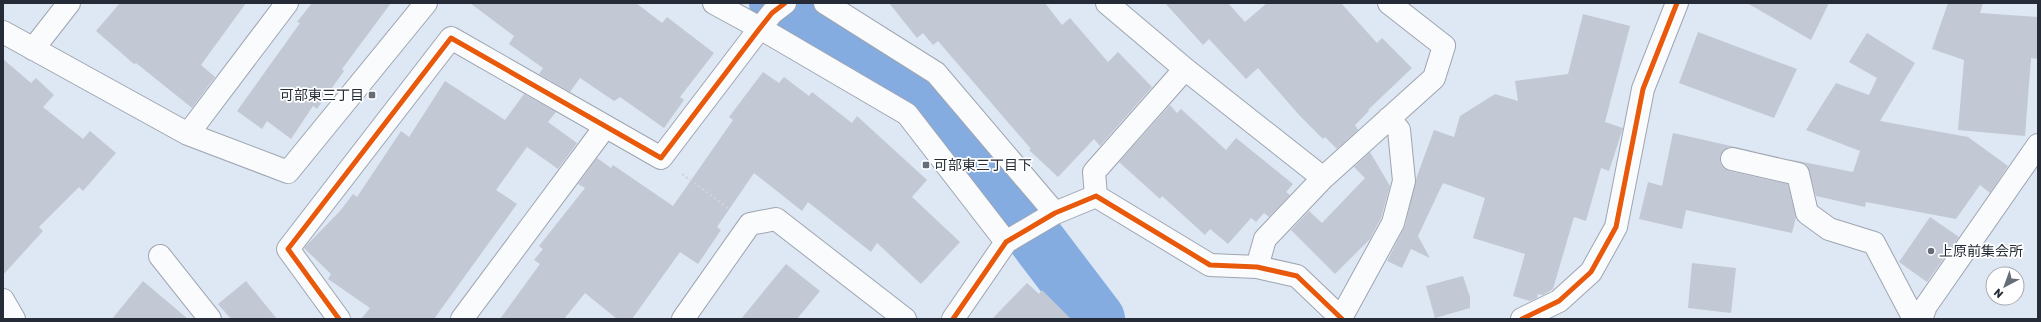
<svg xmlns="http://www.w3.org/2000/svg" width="2041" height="322" viewBox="0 0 2041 322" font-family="Rubik,'Noto Sans JP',sans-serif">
	<rect width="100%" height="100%" fill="#dee7f4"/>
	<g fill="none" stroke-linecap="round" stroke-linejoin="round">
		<path stroke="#85ace0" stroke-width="56" d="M777,3L917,82L1097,319"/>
	</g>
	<path fill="#c2c9d4" d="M120,3H246L201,65L215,77L192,108L136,63L134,64L96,31Z
		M312,3H391L342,69L344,71L317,109L313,106L291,139L267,121L262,129L237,111L300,23L297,22Z
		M470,3H636L662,23L667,17L714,53L680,97L684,100L664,128L620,97L614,101L580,78L570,92L539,74L543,68L509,44L514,36Z
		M889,3H1045L1062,25L1070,18L1108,62L1118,52L1152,87L1100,146L1094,139L1058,177L1029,150L1031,149L938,41L933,45L923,33L917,38Z
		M1165,3H1228L1245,22L1267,3H1341L1377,43L1382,38L1412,68L1368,110L1369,111L1355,125L1358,130L1337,149L1325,137L1323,139L1300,116L1258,68L1246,79L1209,39L1203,45Z
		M1747,3H1829L1811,40Z
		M1948,3H1983L1980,13L2038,17V59L2031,58L2025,136L1958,130L1964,60L1932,49Z
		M1583,14L1630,26L1605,122L1623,128L1609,171L1601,168L1586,221L1574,217L1553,289L1543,295L1538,294L1537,298L1530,301L1513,296L1525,254L1473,238L1485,198L1443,183L1418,236L1430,258L1411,249L1402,268L1387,261L1405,226L1416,179L1434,130L1454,137L1460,116L1495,94L1518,101L1515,81L1568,74Z
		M1698,32L1797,69L1774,118L1679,83Z
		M1867,33L1915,63L1880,121L1968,137L2008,166L1990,193L1980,185L1956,219L1866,202L1865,207L1816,196L1807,165L1788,159L1853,172L1860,151L1806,130L1836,83L1869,95L1877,78L1849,62Z
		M3,59L31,83L36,78L54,95L43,107L83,139L90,131L116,153L83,191L79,187L39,227L43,231L3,275Z
		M763,72L779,83L784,77L809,96L812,92L852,123L857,116L927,180L912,197L960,242L921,284L877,243L871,252L808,202L802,211L754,173L717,227L721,230L698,264L680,252L632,319H617L585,293L564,319H500L540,264L534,260L543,249L539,246L585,188L578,184L597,158L611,168L613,165L673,206L733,120L729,117Z
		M445,81L505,120L524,94L556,112L548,122L577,143L558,169L527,147L496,190L517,204L434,319H361L370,308L328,279L331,274L304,248L340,211L353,194L357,197L401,131L409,137Z
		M1170,105L1177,113L1181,109L1226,150L1236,138L1293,184L1286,192L1290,195L1269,217L1264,213L1256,222L1251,218L1228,244L1210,229L1205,235L1162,196L1160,199L1119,162Z
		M1673,133L1758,152L1729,147L1723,151L1720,157V162L1723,168L1729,171L1788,184L1796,217L1792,233L1686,210L1682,229L1639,219L1648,182L1662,186Z
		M1370,152L1390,186L1381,218L1370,239L1335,274L1291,230L1309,211L1322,223L1365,178L1354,167Z
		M1930,217L1959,237L1927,282L1899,262Z
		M1692,263L1736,268L1731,313L1688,308Z
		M786,264L820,291L797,319H741Z
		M1463,276L1470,297V308L1435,318L1426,286Z
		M143,281L188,319H112Z
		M246,281L277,319H231L218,304Z
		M1027,283L1039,294L1042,290L1071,319H992Z"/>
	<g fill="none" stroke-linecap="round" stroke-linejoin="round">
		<defs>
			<path id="minor" d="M714,3L760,28L907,114L1006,242
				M825,3L936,73L1055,213
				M1107,3L1185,69L1323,178
				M3,32L188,134L288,172L426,3
				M33,49L69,3
				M188,134L287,3
				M1732,159L1798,174L1807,213L1829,229L1874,243L1914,319
				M1096,196L1094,172L1185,69
				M160,256L210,319
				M1257,267L1265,239L1323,178L1434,78L1444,46L1389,3
				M3,300L14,319
				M1341,318L1393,223L1404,181L1399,130L1389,118
				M339,319L288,249L451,38L661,158L760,28L772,13L785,3
				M462,319L605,127
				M683,319L750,224L776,219L905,319
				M953,319L1006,242L1055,213L1096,196L1210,265L1257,267L1297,276L1342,319
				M1522,319L1559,301L1591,272L1616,227L1643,89L1677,3
				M1921,319L1926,306L2038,145"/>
		</defs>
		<use href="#minor" stroke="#9ea5b0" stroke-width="24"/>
		<path stroke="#d2d4d8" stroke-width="2.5" stroke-dasharray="2 3" stroke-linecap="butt" d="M682,174L728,208"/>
		<use href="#minor" stroke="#fafbfd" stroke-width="22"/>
		<defs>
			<path id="cycleway" d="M339,319L288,249L451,38L661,158L760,28L772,13L785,3
				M953,319L1006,242L1055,213L1096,196L1210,265L1257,267L1297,276L1342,319
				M1522,319L1559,301L1591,272L1616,227L1643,89L1677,3"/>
		</defs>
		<use href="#cycleway" stroke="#fff" stroke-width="8"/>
		<use href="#cycleway" stroke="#e8590c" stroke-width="5"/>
	</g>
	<g fill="#666d79" stroke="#fff" stroke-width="1.5">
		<rect x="368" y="91" width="8" height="8" rx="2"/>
		<rect x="922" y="161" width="8" height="8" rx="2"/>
		<circle cx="1931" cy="251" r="4"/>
	</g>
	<g text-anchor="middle" stroke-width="3.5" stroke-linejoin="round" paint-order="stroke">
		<g font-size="14" fill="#252c37" stroke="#fff" text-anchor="start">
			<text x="364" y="100" text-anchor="end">可部東三丁目</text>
			<text x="934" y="170">可部東三丁目下</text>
			<text x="1939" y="256">上原前集会所</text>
		</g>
	</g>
	<rect width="2041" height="322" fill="none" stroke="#252c37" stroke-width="8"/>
	<g transform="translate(2005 286) rotate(221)"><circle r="19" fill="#ffffff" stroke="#a8abaf"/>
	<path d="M0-3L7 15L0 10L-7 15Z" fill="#666d79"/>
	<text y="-6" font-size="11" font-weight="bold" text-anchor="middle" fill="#252c37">N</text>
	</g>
</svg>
